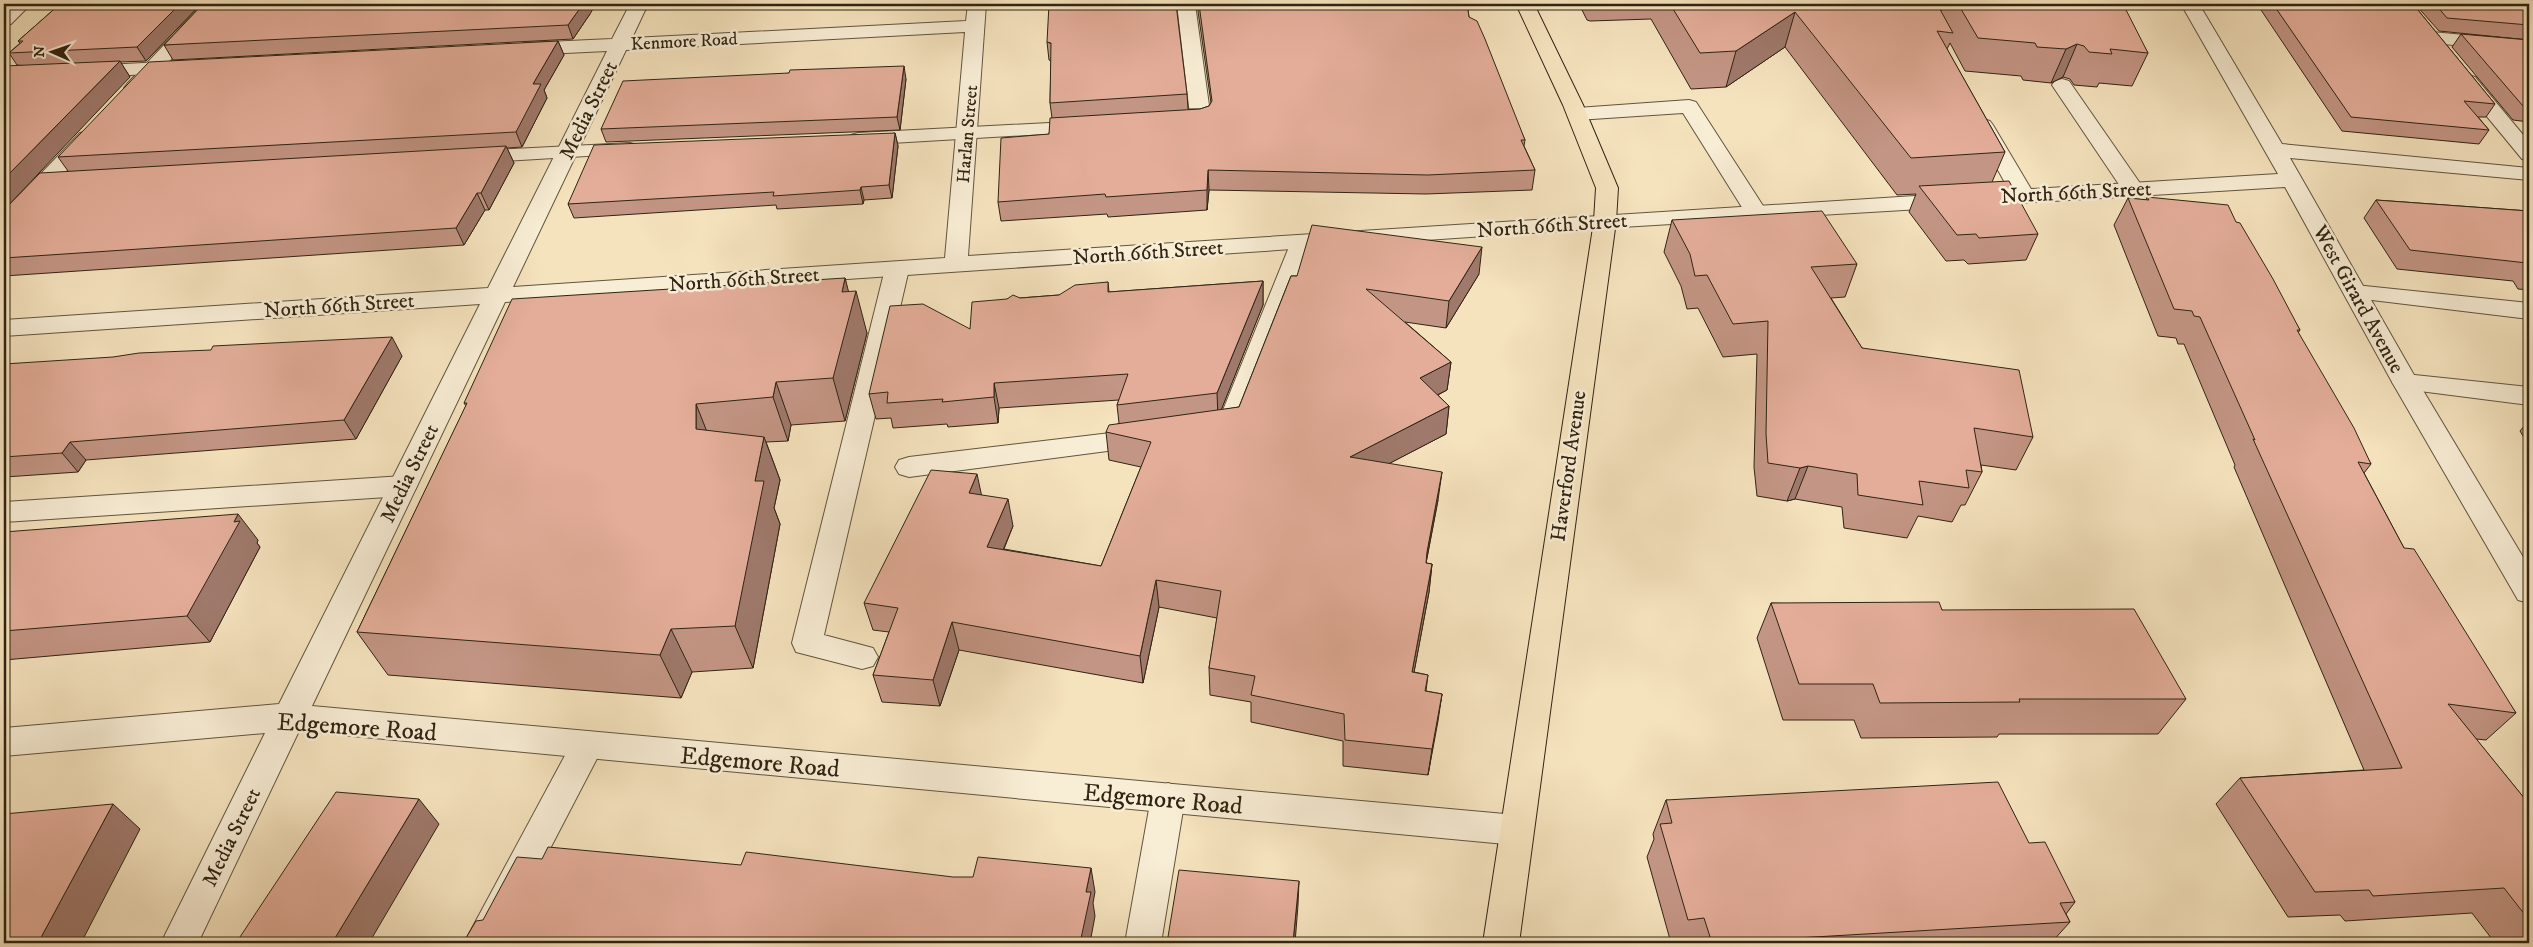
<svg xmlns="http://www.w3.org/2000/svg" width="2533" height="947" viewBox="0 0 2533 947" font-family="'IM FELL DW Pica',serif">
	<rect width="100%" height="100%" fill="#f5e3be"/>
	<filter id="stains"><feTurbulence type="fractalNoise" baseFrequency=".004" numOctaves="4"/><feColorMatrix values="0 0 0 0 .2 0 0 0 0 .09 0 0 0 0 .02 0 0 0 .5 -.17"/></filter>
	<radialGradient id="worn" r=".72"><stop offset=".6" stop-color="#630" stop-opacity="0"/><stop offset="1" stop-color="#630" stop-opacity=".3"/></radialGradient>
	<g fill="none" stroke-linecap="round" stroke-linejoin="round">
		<defs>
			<path id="service" d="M203,4H222L141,92H127L124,88L127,84Z
				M1177,4H1195L1211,120L1208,124C1196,127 1180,129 1168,126L1165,122L1168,118L1190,115Z
				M2432,32L2529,41V53L2425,42L2423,38L2425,34Z
				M2468,75L2475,77L2529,142V161L2522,159L2461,85L2458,81L2461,77Z
				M2062,79L2069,81L2144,189L2141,194L2133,196L2125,194L2122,189L2052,85L2055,81Z
				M1689,100L1696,102L1767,212L1764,217L1756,219L1748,217L1683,113L1577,120L1570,118L1567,114L1570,110L1577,108Z
				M1087,121L1094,123L1097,127L1094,131L858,145L851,143L848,139L851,135L858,133Z
				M87,131L94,133L97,137L94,141L12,230L4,232V212L80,133Z
				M630,143L637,145L641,149L637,153L473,163L465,162L462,157L465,152L473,151Z
				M1302,235L1310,237L1313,242L1242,428L1238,434C1227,438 1216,440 1205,436L1201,430L1205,424L1219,420L1291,242L1294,237Z
				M897,262L905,264L909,269L824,635L873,648L878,657L873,666L862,669L796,652L792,643L885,269L889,264Z
				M2355,285L2529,303V319L2347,297L2343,292L2347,287Z
				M2405,374L2529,387V405L2396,388L2392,382L2396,376Z
				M1144,429L1153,431L1157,438L1153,445L909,477L899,474L895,467L899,460L909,457Z
				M403,476L413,479L417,486L413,493L403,496L4,522V502Z
				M588,731L600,735L604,745L501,943H464L576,735Z
				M1168,783L1180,788L1185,798L1161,943H1125L1151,798L1156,788Z"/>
			<path id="minor" d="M630,4H648L632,38L966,21L968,4H986L968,256L2009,190L1973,125L1976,121L1983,119L1990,121L1993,125L2031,189L2278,174L2181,4H2199L2282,144L2529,168V180L2290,158L2418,382L2529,567V603L2518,600L2392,382L2285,187L1605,228L505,302L312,706L1516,815L1528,819L1533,830L1528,841L1516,845L299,731L198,943H161L265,733L4,756V728L279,704L480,304L4,336V320L488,288L607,51L525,55L518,53L515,49L518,45L525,43L612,39ZM965,32L945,258L513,287L626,50Z
				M180,61L187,63L190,67L187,71L88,78L81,76L78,72L81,68L88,66Z"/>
			<path id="tertiary" d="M11,4H31L11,24L4,25V11Z"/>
			<path id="primary" d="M1516,4H1534L1583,105L1618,188L1616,221L1519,943H1483L1594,221L1596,188L1563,105Z"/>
		</defs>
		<use href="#service" stroke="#61543e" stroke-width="2"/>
		<use href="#minor" stroke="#61543e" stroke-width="2"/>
		<use href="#tertiary" stroke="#61543e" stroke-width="2"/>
		<use href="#primary" stroke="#302413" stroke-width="2"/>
		<use href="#service" fill="#f8edd5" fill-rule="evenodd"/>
		<use href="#minor" fill="#f8edd5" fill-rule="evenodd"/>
		<use href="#tertiary" fill="#f8edd5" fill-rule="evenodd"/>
		<use href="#primary" fill="#f5e3be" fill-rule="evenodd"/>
	</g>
	<path fill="#c39584" stroke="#302413" d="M60,4H201L146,61L120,62L130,77L17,65L9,53L20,43L18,41Z
		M1197,4H1467L1469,17L1525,140L1524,146L1535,170L1532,190L1426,194L1209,190L1207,210L1108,217L1107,214L1001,221L998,202L1049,134L1052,118L1050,103L1051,61L1049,60L1047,42L1187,94L1188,109H1200L1209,106L1211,103Z
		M1579,4H1937L1941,11L1944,4H2119L2148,53L2132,86L2099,83L2097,87L2074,85L2070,79L2063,77L2051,83L2023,80L2021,76L1965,71L1950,43L1947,49L2005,152L1992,182L2038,234L2026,260L1968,264L1964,260L1946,261L1909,212L1916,194L1897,195L1785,47L1726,87L1691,89L1651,19L1590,21L1587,20Z
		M2257,4H2413L2495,104L2486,117H2478L2489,130L2479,144L2342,131Z
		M2415,4H2529V40L2439,31Z
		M590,14L573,39L173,60L164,45Z
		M2461,34L2529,40V122L2513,120L2452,47Z
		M558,41L564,55L544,90L547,98L522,147L507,148L514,163L489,210H485L464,245L4,276V210L68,171L58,157Z
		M789,73L906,79L900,130L606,142L601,129Z
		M895,133L898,146L892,198L864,200L863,204L777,209L776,205L574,218L568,204Z
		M2147,197L2236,222L2300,330L2298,333L2371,464L2364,473L2404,548L2516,713L2486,740L2476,739L2529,804V943H2495L2472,913L2345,921L2340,915L2288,917L2216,804L2240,778L2364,770L2234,467L2235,465L2184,344H2178L2176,338L2158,336L2114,225L2128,198L2146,200Z
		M2376,200L2529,211V290L2518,289L2513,281L2397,269L2364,218Z
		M1672,220L1857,264L1845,297L1831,298L1862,348L2033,437L2016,470L1981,465L1982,472L1965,505H1961L1952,522L1918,516L1907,538L1844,528L1842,507L1795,499L1787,501L1757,496L1754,467L1757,354L1723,357L1698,308L1687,309L1681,286L1664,252Z
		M1479,274L1446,328L1405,322L1451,362L1447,390L1438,395L1449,406L1446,434L1388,464L1438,500L1426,563L1432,564L1429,592L1414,672L1428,675L1426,691L1442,694L1428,775L1343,766V741L1251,722V702L1210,695L1209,668L1217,618L1159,607L1143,683L959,650L940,706L882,702L873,675L889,632L873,630L864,603L982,495L1013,526L1004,549L1101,566L1141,467L1109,460L1106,432L1119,423L1117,405L1119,400L999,408L998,423L948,427L947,424L893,428L891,418L876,419L869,394L970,329L1007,299L1059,295L1108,282L1109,292L1263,281V305L1221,410L1239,407L1291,276Z
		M845,278L848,291L867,333L845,421L791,425L788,441L766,442L780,480L774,508L780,524L753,668L692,672L681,698L388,675L357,632L466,406L464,403Z
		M402,356L356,439L86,460L78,472L5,477L4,476V364Z
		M2529,420V446L2520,431Z
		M4,532L258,540L257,543L260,547L210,642L4,660Z
		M1771,603L1942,610L2186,699L2158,734H1999L1997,737L1861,738L1854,720H1783L1757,638Z
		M1666,800L2029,843L2075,902L2066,914L2070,922L2051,943H1671L1647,857L1654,839L1653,834Z"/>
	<path fill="#9f796b" stroke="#302413" d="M180,4H201L146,61L137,47Z
		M583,4H596L590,14L573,39L568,25Z
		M1795,12L1785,47L1726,87L1736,51Z
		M558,41L564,55L544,90L547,98L522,147L516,132L533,84Z
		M2077,44L2063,77L2051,83L2066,49Z
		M120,61L130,77L4,210V179Z
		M904,66L906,79L900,130L897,117Z
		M895,133L898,146L892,198L889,185Z
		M506,146L514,163L489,210L481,193Z
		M1208,170L1209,190L1207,210V190Z
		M861,187L864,200L863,204L860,190Z
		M477,193L485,210L464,245L456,228Z
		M1482,247L1479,274L1446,328L1449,301Z
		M845,278L852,305L856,291L867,333L845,421L833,378L842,292Z
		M1263,281V305L1218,418L1217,393Z
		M392,337L402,356L356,439L344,420Z
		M1451,362L1447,390L1417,405L1420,378Z
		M776,382L791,425L788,441L773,397Z
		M994,383L999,408L998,423L994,397Z
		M696,404L713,447L696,429Z
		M1449,406L1446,434L1348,485L1350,457Z
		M764,437L780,480L774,508L780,524L753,668L735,626L755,481Z
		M70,442L86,460L78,472L62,453Z
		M1808,466L1795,499L1787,501L1800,468Z
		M1442,472L1438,500L1423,579L1427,552Z
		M977,474L983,502L969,493Z
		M1008,499L1013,526L993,574L987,547Z
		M238,514L258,540L257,543L260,547L210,642L187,616Z
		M1432,564L1429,592L1409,699L1412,672Z
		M1156,580L1159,607L1143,683L1140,656Z
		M952,622L959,650L940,706L933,680Z
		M671,629L692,672L681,698L660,655Z
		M1442,694L1438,721L1428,775L1432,749Z
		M419,799L439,824L369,943H332Z
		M113,804L140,829L81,943H38Z
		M1091,868L1095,892L1093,903L1095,916L1090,943H1080L1086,892Z
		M1299,881L1298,905L1295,943H1293Z"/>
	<path fill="#e3ad99" stroke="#302413" d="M60,4H180L137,47L9,53L23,41H18Z
		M203,4H583L568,25L164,45Z
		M1049,4H1176L1187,94L1050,103L1051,43L1047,42Z
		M1199,4H1467L1469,17L1477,21L1485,39L1525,140H1521L1535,170L1428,175L1208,170L1207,190L1106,197L1105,194L998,202L1001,138L1049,134L1050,118L1200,109L1209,106L1212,101Z
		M1670,4H1937L1953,33L1937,31L2005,152L1911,158L1795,12L1736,51L1700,53Z
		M1958,4H2123L2148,53L2110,49L2112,54L2089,52L2084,46L2077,44L2066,49L2037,47L2035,43L1978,38Z
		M2273,4H2413L2495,104L2464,101L2489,130L2351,117Z
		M2435,4H2529V25L2447,18Z
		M2461,34L2529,40V107L2523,106Z
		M558,41L533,84H541L516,132L58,157L149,62Z
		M120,61L4,179V66Z
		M904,66L897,117L601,129L623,81L789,73L790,70Z
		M895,133L889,185L861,187L860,190L773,196L774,192L568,204L594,145Z
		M506,146L481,193H477L456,228L4,258V210L40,173Z
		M2009,181L2038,234L1979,238L1976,234L1957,235L1919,186Z
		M2147,197L2228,205L2236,222L2240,223L2273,279L2300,330H2297L2354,428L2371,464L2358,462L2404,548L2414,549L2516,713L2448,704L2529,804V920L2504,888L2373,896L2369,890L2315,892L2240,778L2402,768L2253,439L2255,440L2200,317L2194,316L2192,311L2174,309L2128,198L2149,200Z
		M2376,200L2529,211V266L2527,263L2410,250Z
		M1822,211L1857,264L1811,267L1862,348L2019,370L2033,437L1974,428L1982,472L1966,470L1969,488L1919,481L1923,505L1858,495L1857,474L1808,466L1800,468L1768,463L1766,434L1768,321L1733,324L1707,275L1695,276L1690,254L1672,220Z
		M1312,225L1482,247L1449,301L1366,289L1451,362L1420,378L1449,406L1350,457L1442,472L1427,552L1426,563L1432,564L1412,672L1428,675L1425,691L1442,694L1432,749L1345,740L1344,714L1251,695L1255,676L1209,668L1221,591L1156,580L1140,656L952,622L933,680L873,675L898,608L864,603L931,470L977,474L969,493L1008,499L987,547L1101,566L1151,442L1106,432L1109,425L1239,407L1291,276H1297Z
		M845,278L842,292L856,291L833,378L776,382L773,397L696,404V429L764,437L755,481H764L735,626L671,629L660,655L357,632L467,403H464L512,299Z
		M1263,281L1217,393L1117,405L1128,374L994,383V397L942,402L943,399L887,403L888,392L869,394L890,306L923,304L970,329L972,302L1007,299L1013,295L1020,298L1059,295L1075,285L1108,282V292Z
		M392,337L344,420L70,442L62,453L4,457V364L113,357L139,353L211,350L213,346Z
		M238,514L234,522L240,521L187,616L4,631V532Z
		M1939,602L1942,610L2134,609L2186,699H2019L2020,702L1880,703L1873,684H1799L1771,603Z
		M1998,782L2029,843L2045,842L2075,902L2060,903L2070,922L1712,943L1704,918L1688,920L1660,824L1672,823L1666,800Z
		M336,792L419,799L332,943H236Z
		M113,804L38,943H4V814Z
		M548,847L741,865L746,852L953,877H973L978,857L1091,868L1086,892H1091L1080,943H463L476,921L483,920L517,857L542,859Z
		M1179,870L1299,881L1293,942L1305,943H1167Z"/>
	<g text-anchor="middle" stroke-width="5" stroke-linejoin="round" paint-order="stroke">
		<g font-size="18" fill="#302413" stroke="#f8edd5">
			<text transform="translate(684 41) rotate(-3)" y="6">Kenmore Road</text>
			<text transform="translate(967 134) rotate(-85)" y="6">Harlan Street</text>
		</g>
		<g font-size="21" fill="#302413" stroke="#f8edd5">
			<text transform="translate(588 110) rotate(-64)" y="7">Media Street</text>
			<text transform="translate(2076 192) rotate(-3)" y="7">North 66th Street</text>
			<text transform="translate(1552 225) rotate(-4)" y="7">North 66th Street</text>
			<text transform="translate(1148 252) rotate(-4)" y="7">North 66th Street</text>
			<text transform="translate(744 279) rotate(-4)" y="7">North 66th Street</text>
			<text transform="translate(2359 299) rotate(61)" y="7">West Girard Avenue</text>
			<text transform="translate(339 305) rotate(-4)" y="7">North 66th Street</text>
			<text transform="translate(1568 466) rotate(-82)" y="7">Haverford Avenue</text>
			<text transform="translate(409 473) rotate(-64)" y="7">Media Street</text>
			<text transform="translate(231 837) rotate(-64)" y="7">Media Street</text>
		</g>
		<g font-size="25" fill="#302413" stroke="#f8edd5">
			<text transform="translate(357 726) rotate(4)" y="9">Edgemore Road</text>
			<text transform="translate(760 761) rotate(5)" y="9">Edgemore Road</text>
			<text transform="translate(1163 798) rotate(5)" y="9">Edgemore Road</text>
		</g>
	</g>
	<rect width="2533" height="947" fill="none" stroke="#f5e3be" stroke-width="20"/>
	<rect x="5" y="5" width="2523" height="937" fill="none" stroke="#302413" stroke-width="2.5"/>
	<rect x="10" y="10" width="2513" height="927" fill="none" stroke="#302413"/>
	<g transform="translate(52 52) rotate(272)" stroke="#f8edd5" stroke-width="4" paint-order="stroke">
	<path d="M0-4L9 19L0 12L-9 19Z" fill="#302413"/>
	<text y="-8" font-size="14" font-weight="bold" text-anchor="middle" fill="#302413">N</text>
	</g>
	<rect width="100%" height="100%" filter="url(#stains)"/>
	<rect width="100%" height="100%" fill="url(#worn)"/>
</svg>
